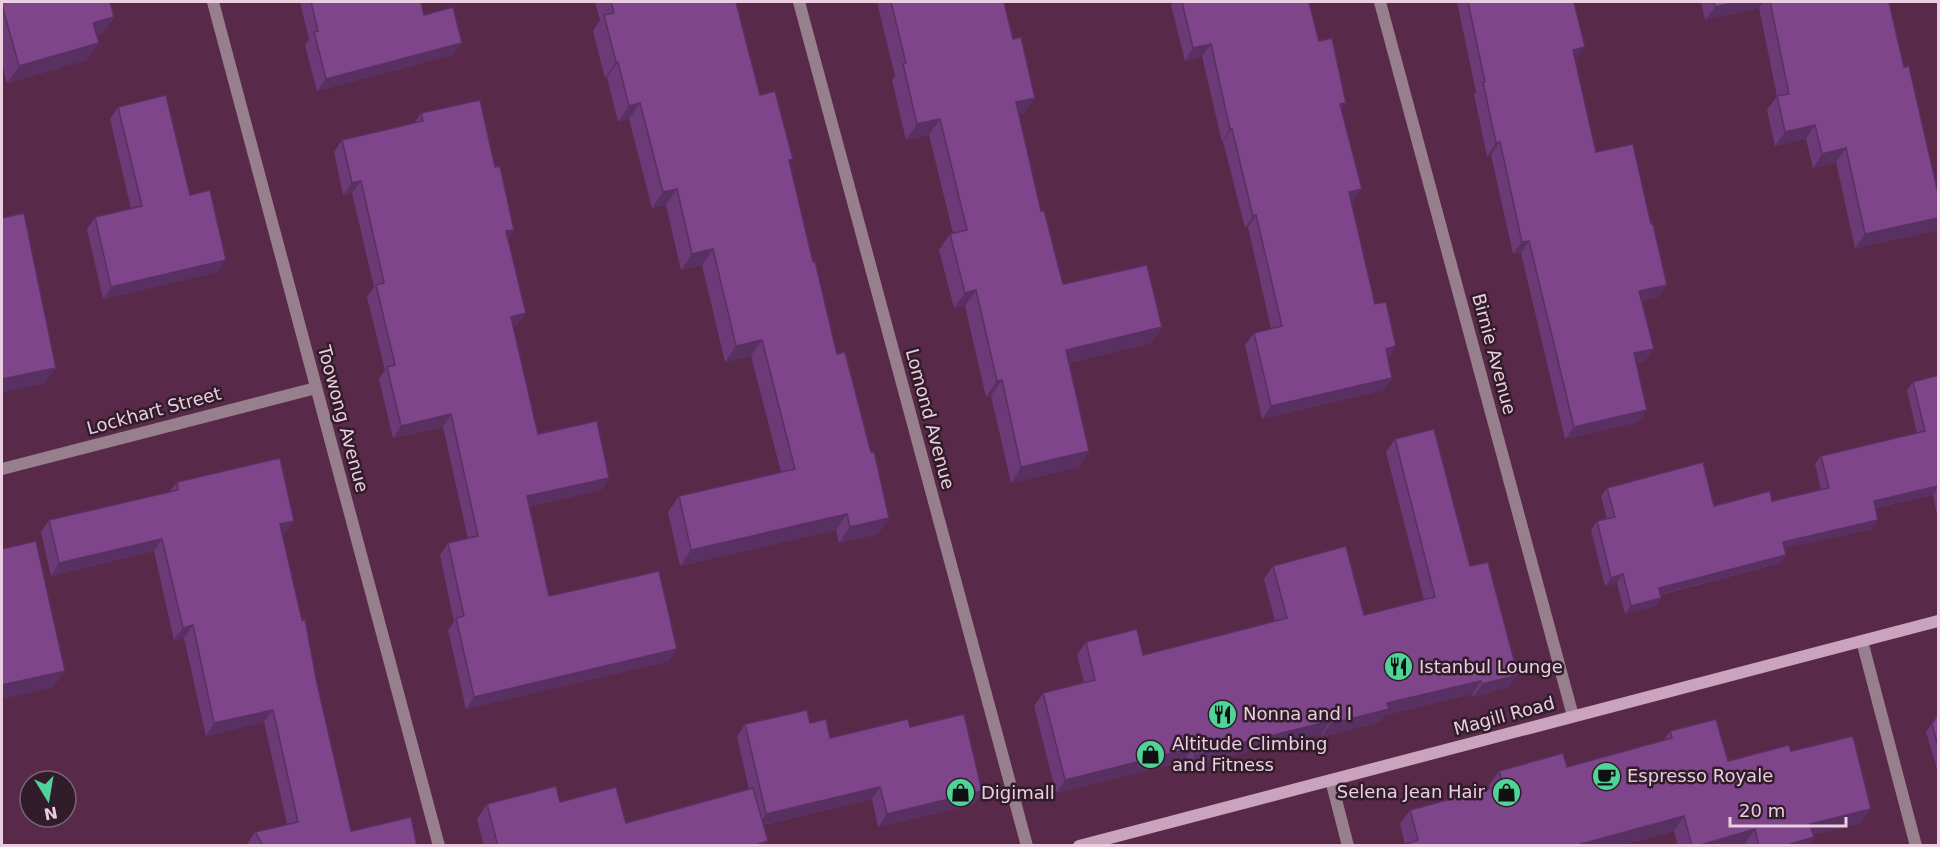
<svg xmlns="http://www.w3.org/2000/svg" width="1940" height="847" viewBox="0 0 1940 847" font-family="'DejaVu Sans',sans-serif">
	<rect width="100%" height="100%" fill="#59294a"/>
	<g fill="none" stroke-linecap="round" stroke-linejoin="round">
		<path stroke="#977f8e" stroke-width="12" d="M213,2L439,846
			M799,2L1027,846
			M1380,2L1573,716
			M2,469L316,388
			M1862,641L1916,846
			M1331,780L1348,846"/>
		<path stroke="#caa3bc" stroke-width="12" d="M1079,846L1938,621"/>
	</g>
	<path fill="#6c3b77" d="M2,2L114,17L102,34L97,36L87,60L7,83L2,64Z
		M300,2H421L424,15L453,55L317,91L305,45L309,39Z
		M595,2H736L760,95L790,163L813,262L837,354L871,452L889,518L878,534L839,543L836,530L680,566L668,512L679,496L781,472L751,356L725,362L702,265L681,270L666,205L652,208L629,119L618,122L607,77L605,78L593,31L600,20Z
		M877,2H1004L1024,113L1019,114L1041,211L1063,284L1162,327L1151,343L1069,363L1089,451L1079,467L1011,483L991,396L986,397L965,306L954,308L939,250L950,234L953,233L929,135L906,140L892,80L895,76Z
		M1174,2H1309L1319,41L1346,103L1341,110L1353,201L1351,202L1375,304L1396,346L1388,359L1392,378L1384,390L1262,419L1245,345L1254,333L1271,329L1248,227L1245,228L1223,141L1222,142L1202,56L1185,61L1171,5Z
		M1457,2H1574L1576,59H1575L1596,152L1651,224L1667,285L1658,297L1642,301L1645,361L1636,363L1647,410L1638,422L1565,439L1521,253L1513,254L1491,155L1487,156L1474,94L1476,92Z
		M1701,2H1889L1935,231L1855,248L1836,162L1813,168L1806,139L1775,146L1767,110L1777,96L1759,8L1705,20Z
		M118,107L190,195L218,272L103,299L87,229L95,217L131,209L110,119Z
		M421,113L495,167L514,230L508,238L526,313L517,325L513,326L538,434L609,478L601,490L530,506L549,596L677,649L669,661L466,709L448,630L454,622L440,555L448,543L468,539L443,427L393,438L379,379L385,370L367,297L374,287L352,193L343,195L334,152L342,140L414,123Z
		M1938,375V519L1933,495L1875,508L1878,520L1872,529L1785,548L1786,555L1781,563L1660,595L1661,598L1655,606L1625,614L1617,583L1605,586L1591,530L1597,521L1607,519L1601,496L1607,488L1714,506L1772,501L1821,490L1815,464L1821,456L1917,433L1907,390L1913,382Z
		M1395,439L1470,566L1509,687L1473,697L1472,694L1385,715L1380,722L1321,737V734L1186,768L1184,761L1056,793L1034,706L1043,693L1084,682L1077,655L1086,642L1143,655L1275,621L1264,579L1273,566L1364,615L1424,600L1386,452Z
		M177,482L294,521L285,533L282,534L351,831L417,846H247V844L255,832L287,824L264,722L206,736L184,638L174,640L154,551L51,576L41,532L49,520L169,492Z
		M1938,713V772L1926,732Z
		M810,723L830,738L910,727L982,791L974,804L878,827L872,799L763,825L764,846H484L477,819L487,804L560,802L626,823L749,789L737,737L745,724Z
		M1670,731L1728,761L1791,751L1861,823L1813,835L1814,837L1808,846H1745V844L1739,846H1678L1674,831L1619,846H1402L1405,844L1400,824L1410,810L1489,789V785L1499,771L1567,767L1663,741Z"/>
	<path fill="#583061" d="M1737,2H1764L1759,8L1705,20L1715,7Z
		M114,17L102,34L81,40L93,23Z
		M99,43L87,60L7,83L19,66Z
		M462,43L453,55L317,91L326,79Z
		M1211,44L1202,56L1185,61L1193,48Z
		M1585,47L1576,59L1565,62L1573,50Z
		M616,62H618L607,77L605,78Z
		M1035,98L1024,113L1005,117L1016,102Z
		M640,103L629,119L618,122L629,106Z
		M1346,103L1338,115L1340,104Z
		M940,119L929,135L906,140L917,124Z
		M1815,125L1806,139L1775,146L1785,132Z
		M1230,129H1232L1223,141L1222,142Z
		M1500,142L1491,155L1487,156L1496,143Z
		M1846,148L1836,162L1813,168L1822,154Z
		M361,181L352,193L343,195L352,183Z
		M677,189L666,205L652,208L663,192Z
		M1362,189L1353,201L1341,204L1349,192Z
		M1256,215L1248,227L1245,228L1253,216Z
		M1938,218V225L1935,231L1855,248L1865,234Z
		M514,230L505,242L506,231Z
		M1529,241L1521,253L1513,254L1522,242Z
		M713,249L702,265L681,270L692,254Z
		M226,260L218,272L103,299L111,287Z
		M1667,285L1658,297L1631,303L1639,291Z
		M976,290L965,306L954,308L965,293Z
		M526,313L517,325L503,329L511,317Z
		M1162,327L1151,343L1055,366L1066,350Z
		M762,340L751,356L725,362L736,346Z
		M1396,346L1388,359L1386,349Z
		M1654,349L1645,361L1625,366L1634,353Z
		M56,368L45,384L2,392V379Z
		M1392,378L1384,390L1262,419L1271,406Z
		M1002,380L991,396L986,397L997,381Z
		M1647,410L1638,422L1565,439L1574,427Z
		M451,414L443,427L393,438L401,426Z
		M1089,451L1079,467L1011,483L1021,467Z
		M609,478L601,490L519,508L527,496Z
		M1938,487L1933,495L1868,509L1874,501Z
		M847,514L836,530L680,566L691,550Z
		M889,518L878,534L839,543L850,527Z
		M1878,520L1872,529L1777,550L1783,542Z
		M294,521L285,533L272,536L280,524Z
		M162,539L154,551L51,576L59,563Z
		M1786,555L1781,563L1653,596L1659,588Z
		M1623,574L1617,583L1605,586L1611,578Z
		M1661,598L1655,606L1625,614L1631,606Z
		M193,625L184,638L174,640L183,628Z
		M677,649L669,661L466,709L474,697Z
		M65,671L53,688L2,699V685Z
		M1518,675L1509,687L1473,697L1482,684Z
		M1481,681L1472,694L1385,715L1380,722L1321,737L1330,724L1387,703Z
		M273,710L264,722L206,736L214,723Z
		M1330,721L1321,734L1186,768L1195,755Z
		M1193,748L1184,761L1056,793L1065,780Z
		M880,787L872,799L757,826L766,814Z
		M982,791L974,804L878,827L887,814Z
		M1871,809L1861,823L1800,838L1810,824Z
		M1684,816L1674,831L1619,846H1580L1581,844Z
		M1755,829L1745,844L1739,846H1697Z
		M1814,837L1808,846H1784Z
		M768,841L764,846H752Z"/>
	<path fill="#7e458a" stroke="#583061" stroke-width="1.5" d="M2,2H110L114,17L93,23L99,43L19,66L2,5Z
		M311,2H421L424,15L453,7L462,43L326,79L314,32L318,31Z
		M611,2H736L760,95L775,91L793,159L789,160L813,262L815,261L837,354L845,352L871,452L874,451L889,518L850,527L847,514L691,550L679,496L795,469L762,340L736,346L713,249L692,254L677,189L663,192L640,103L629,106L618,62H616L604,15L614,13Z
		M891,2H1004L1013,39L1021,37L1035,98L1016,102L1041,211L1044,210L1063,284L1147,265L1162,327L1066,350L1089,451L1021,467L1002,380L997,381L976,290L965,293L950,234L967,230L940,119L917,124L903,64L906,63Z
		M1182,2H1309L1319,41L1332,38L1346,103L1340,104L1362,189L1349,192L1375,304L1386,302L1396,346L1386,349L1392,378L1271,406L1254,333L1282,326L1256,215L1253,216L1232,129H1230L1211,44L1193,48Z
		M1468,2H1574L1585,47L1573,50L1596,152L1633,144L1651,224H1653L1667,285L1639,291L1654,349L1634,353L1647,410L1574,427L1529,241L1522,242L1500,142L1496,143L1483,82H1485Z
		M1714,2H1737L1715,7Z
		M1770,2H1889L1904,67L1909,66L1938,193V218L1865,234L1846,148L1822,154L1815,125L1785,132L1777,96L1789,94Z
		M166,95L190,195L210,190L226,260L111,287L95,217L142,206L118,107Z
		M480,100L495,167L500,166L514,230L506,231L526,313L511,317L538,434L597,421L609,478L527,496L549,596L659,571L677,649L474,697L456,618L464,616L448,543L478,536L451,414L401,426L387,367L395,365L376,285L384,283L361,181L352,183L342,140L423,121L421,113Z
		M24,213L56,368L2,379V218Z
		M1938,375V486L1874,501L1878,520L1783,542L1786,555L1659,588L1661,598L1631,606L1623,574L1611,578L1597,521L1615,517L1607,488L1703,462L1714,506L1770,491L1772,501L1829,488L1821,456L1925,431L1913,382Z
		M1434,429L1470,566L1488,562L1518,675L1482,684L1481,681L1387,703L1389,709L1330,724V721L1195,755L1193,748L1065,780L1043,693L1095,680L1086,642L1137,629L1143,655L1287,618L1273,566L1346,546L1364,615L1435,597L1395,439Z
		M280,458L294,521L280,524L302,620L305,619L317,683L351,831L411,817L417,846H256L262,844L255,832L298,822L273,710L214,723L193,625L183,628L162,539L59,563L49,520L178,490L177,482Z
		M36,541L65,671L2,685V549Z
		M807,710L810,723L826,719L830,738L908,719L910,727L964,714L982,791L887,814L880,787L766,814L745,724Z
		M1938,714V746L1932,724Z
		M1716,719L1728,761L1789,745L1791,751L1853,736L1871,809L1810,824L1814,837L1784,846H1759L1755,829L1697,846H1692L1684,816L1581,844L1582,846H1403V845L1418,840L1410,810L1503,785L1499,771L1563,753L1567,767L1672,738L1670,731Z
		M556,786L560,802L616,787L626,823L753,788L768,841L752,846H498L487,804Z"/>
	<defs>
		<symbol id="restaurant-disc" viewBox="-11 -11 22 22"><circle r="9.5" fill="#50d398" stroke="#311c2a"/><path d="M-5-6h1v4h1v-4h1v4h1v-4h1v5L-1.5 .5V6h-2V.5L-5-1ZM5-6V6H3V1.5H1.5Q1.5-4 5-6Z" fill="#111"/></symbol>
		<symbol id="shop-disc" viewBox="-11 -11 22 22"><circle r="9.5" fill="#50d398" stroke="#311c2a"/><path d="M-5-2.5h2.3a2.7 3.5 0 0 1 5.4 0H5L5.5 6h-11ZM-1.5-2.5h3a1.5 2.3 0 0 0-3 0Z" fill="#111"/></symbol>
		<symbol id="cafe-disc" viewBox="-11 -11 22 22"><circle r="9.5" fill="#50d398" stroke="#311c2a"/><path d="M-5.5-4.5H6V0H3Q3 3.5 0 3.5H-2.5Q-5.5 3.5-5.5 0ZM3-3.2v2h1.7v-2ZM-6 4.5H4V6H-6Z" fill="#111"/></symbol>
	</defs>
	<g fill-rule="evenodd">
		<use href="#restaurant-disc" x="1382" y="650" width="33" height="33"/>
		<use href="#restaurant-disc" x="1206" y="698" width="33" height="33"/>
		<use href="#shop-disc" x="1134" y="738" width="33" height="33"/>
		<use href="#cafe-disc" x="1590" y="760" width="33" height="33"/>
		<use href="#shop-disc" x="1490" y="776" width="33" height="33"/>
		<use href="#shop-disc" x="944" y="776" width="33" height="33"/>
	</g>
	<g text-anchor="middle" stroke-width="5" stroke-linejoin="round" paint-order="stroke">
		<g font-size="18" fill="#eccee1" stroke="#311c2a">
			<text transform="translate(1494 354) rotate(75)" y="6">Birnie Avenue</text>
			<text transform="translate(154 411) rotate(-15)" y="6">Lockhart Street</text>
			<text transform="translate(343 419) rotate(75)" y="6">Toowong Avenue</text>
			<text transform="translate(930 419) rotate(75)" y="6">Lomond Avenue</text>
			<text transform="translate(1504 716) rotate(-15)" y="6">Magill Road</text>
		</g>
		<g font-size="18" fill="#eccee1" stroke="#311c2a" text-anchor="start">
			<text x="1419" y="673">Istanbul Lounge</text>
			<text x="1243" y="720">Nonna and I</text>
			<text x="1172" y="750">Altitude Climbing<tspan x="1172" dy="21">and Fitness</tspan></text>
			<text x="1627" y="782">Espresso Royale</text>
			<text x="1485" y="798" text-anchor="end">Selena Jean Hair</text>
			<text x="981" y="799">Digimall</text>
		</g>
	</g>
	<rect width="1940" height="847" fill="none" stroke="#eccee1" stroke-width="6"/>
	<g transform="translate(48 799) rotate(169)"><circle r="28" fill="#311c2a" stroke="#7c6373" stroke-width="1.5"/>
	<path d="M0-4.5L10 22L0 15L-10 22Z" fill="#50d398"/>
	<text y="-9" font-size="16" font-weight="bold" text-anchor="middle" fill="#eccee1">N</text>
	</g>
	<path d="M1730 817v9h116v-9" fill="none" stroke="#eccee1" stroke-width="3"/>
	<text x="1739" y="817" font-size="18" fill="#eccee1" stroke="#311c2a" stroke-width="4.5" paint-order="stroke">20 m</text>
</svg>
